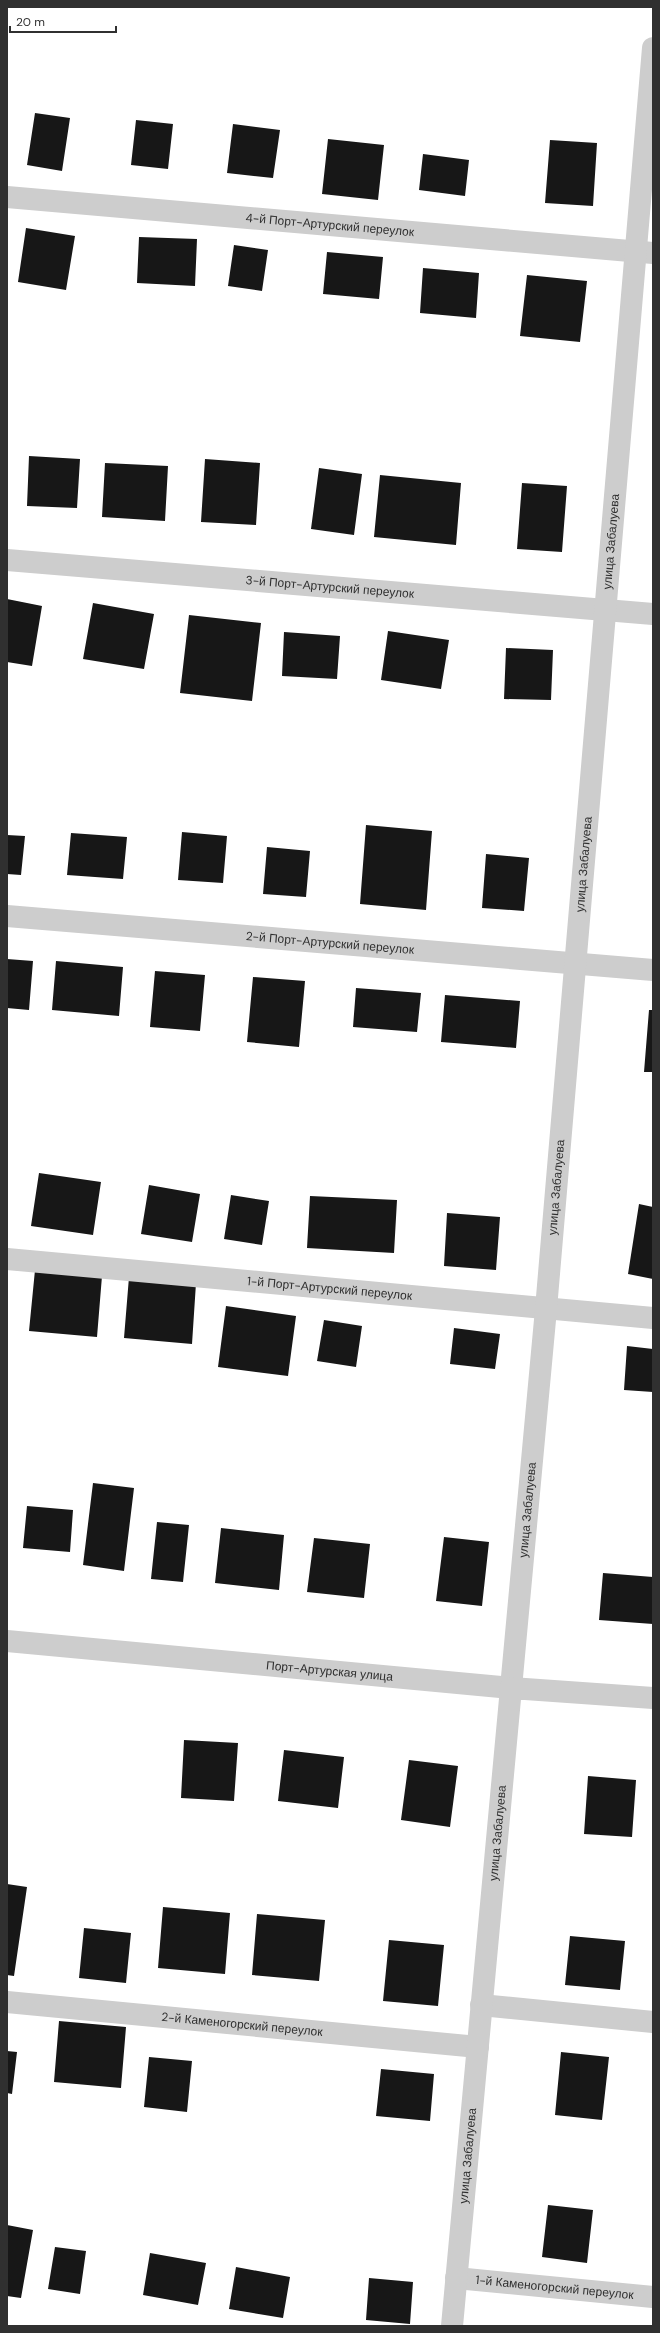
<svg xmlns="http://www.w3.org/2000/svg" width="660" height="2333" viewBox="0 0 660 2333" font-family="'DM Sans',sans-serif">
	<rect width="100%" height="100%" fill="#fff"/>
	<path fill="#171717" d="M35,113L70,118L62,171L27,165Z
		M136,120L173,124L168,169L131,165Z
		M233,124L280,130L273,178L227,173Z
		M328,139L384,145L378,200L322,194Z
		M550,140L597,143L593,206L545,203Z
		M423,154L469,160L465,196L419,190Z
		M26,228L75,236L66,290L18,282Z
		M139,237L197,239L195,286L137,283Z
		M234,245L268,250L262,291L228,286Z
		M327,252L383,257L379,299L323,294Z
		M423,268L479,273L476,318L420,313Z
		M527,275L587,281L580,342L520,336Z
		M29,456L80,459L77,508L27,506Z
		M205,459L260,463L256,525L201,522Z
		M105,463L168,466L165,521L102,517Z
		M319,468L362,474L354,535L311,529Z
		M380,475L461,483L456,545L374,537Z
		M522,483L567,486L562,552L517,549Z
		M7,599L42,606L32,666L7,662Z
		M93,603L154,614L144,669L83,659Z
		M189,615L261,623L252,701L180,693Z
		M388,631L449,640L441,689L381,680Z
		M284,632L340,636L337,679L282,676Z
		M506,648L553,650L551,700L504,699Z
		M366,825L432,831L426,910L360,904Z
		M182,832L227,836L223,883L178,880Z
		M71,833L127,837L123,879L67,875Z
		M7,835L25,836L21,875L7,874Z
		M267,847L310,851L306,897L263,894Z
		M486,854L529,858L524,911L482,908Z
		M7,959L33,961L29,1010L7,1008Z
		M56,961L123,967L119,1016L52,1010Z
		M155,971L205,975L200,1031L150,1027Z
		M253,977L305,981L299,1047L247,1042Z
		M356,988L421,993L417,1032L353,1027Z
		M445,995L520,1001L516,1048L441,1042Z
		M649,1010H653V1072H644Z
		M39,1173L101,1182L93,1235L31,1226Z
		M149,1185L200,1194L192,1242L141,1234Z
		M231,1195L269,1201L262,1245L224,1239Z
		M310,1196L397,1200L394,1253L307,1248Z
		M639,1204L653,1207V1279L628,1274Z
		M447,1213L500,1217L496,1270L444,1266Z
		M35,1270L102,1276L97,1337L29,1331Z
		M129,1277L196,1283L192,1344L124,1338Z
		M226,1306L296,1316L288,1376L218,1367Z
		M324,1320L362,1326L356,1367L317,1361Z
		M454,1328L500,1334L495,1369L450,1364Z
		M627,1346L653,1349V1392L624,1390Z
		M93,1483L134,1488L124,1571L83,1565Z
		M27,1506L73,1510L70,1552L23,1548Z
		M157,1522L189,1525L183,1582L151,1579Z
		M221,1528L284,1535L279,1590L215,1583Z
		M444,1537L489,1542L482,1606L436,1601Z
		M314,1538L370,1544L364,1598L307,1592Z
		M603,1573L653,1577V1624L599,1620Z
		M184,1740L238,1743L234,1801L181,1798Z
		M284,1750L344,1757L338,1808L278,1801Z
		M409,1760L458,1766L450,1827L401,1820Z
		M588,1776L636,1780L632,1837L584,1834Z
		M7,1884L27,1887L14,1976L7,1975Z
		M163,1907L230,1913L225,1974L158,1968Z
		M257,1914L325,1920L319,1981L252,1975Z
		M84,1928L131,1933L126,1983L79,1978Z
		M570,1936L625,1941L620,1990L565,1985Z
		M389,1940L444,1945L438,2006L383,2001Z
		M59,2021L126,2027L121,2088L54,2082Z
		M7,2051L17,2052L12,2094L7,2093Z
		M561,2052L609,2057L602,2120L555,2115Z
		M149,2057L192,2061L187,2112L144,2107Z
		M381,2069L434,2074L430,2121L376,2116Z
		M548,2205L593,2210L587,2263L542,2257Z
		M7,2225L33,2230L21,2298L7,2296Z
		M55,2247L86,2251L80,2294L48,2289Z
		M150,2253L206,2263L198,2305L143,2295Z
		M236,2267L290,2277L283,2318L229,2309Z
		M369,2278L413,2282L410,2324L366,2320Z"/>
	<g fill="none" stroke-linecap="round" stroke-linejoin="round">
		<g stroke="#cdcdcd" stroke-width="22">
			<path id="s1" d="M7,197L653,253"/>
			<path id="s2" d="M7,560L653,614"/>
			<path id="s3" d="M7,916L653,970"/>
			<path id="s4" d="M7,1259L653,1318"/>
			<path id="s5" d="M7,1641L511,1688L546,1309L653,48"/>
			<path id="s6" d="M7,2002L478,2047"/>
			<path d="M481,2005L653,2022"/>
			<path id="s7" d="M456,2278L653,2297"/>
		</g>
		<path stroke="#cdcdcd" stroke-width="22" id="s8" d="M452,2326L511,1688L653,1698"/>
	</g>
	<g text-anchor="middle" stroke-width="4" stroke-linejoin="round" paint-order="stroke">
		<g font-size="12" fill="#303030" stroke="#fff">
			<text dy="4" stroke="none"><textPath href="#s1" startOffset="324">4-й Порт-Артурский переулок</textPath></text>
			<text dy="4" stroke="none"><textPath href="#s5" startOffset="1657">улица Забалуева</textPath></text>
			<text dy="4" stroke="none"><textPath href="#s2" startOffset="324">3-й Порт-Артурский переулок</textPath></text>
			<text dy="4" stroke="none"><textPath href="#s5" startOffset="1333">улица Забалуева</textPath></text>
			<text dy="4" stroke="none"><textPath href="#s3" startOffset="324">2-й Порт-Артурский переулок</textPath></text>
			<text dy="4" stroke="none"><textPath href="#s5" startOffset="1009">улица Забалуева</textPath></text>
			<text dy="4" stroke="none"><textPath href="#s4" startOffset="324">1-й Порт-Артурский переулок</textPath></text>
			<text dy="4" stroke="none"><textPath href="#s5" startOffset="685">улица Забалуева</textPath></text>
			<text dy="4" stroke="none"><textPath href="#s5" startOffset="324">Порт-Артурская улица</textPath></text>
			<text dy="4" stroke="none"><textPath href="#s8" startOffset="495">улица Забалуева</textPath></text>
			<text dy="4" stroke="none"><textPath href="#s6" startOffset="236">2-й Каменогорский переулок</textPath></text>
			<text dy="4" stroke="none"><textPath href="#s8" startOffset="171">улица Забалуева</textPath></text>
			<text dy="4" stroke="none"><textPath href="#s7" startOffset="99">1-й Каменогорский переулок</textPath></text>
		</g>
	</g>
	<rect width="660" height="2333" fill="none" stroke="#303030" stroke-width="16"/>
	<path d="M10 26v6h106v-6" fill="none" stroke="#303030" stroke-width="2"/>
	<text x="16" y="26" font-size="12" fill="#303030" stroke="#ffffff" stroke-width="3" paint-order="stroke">20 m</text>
</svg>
